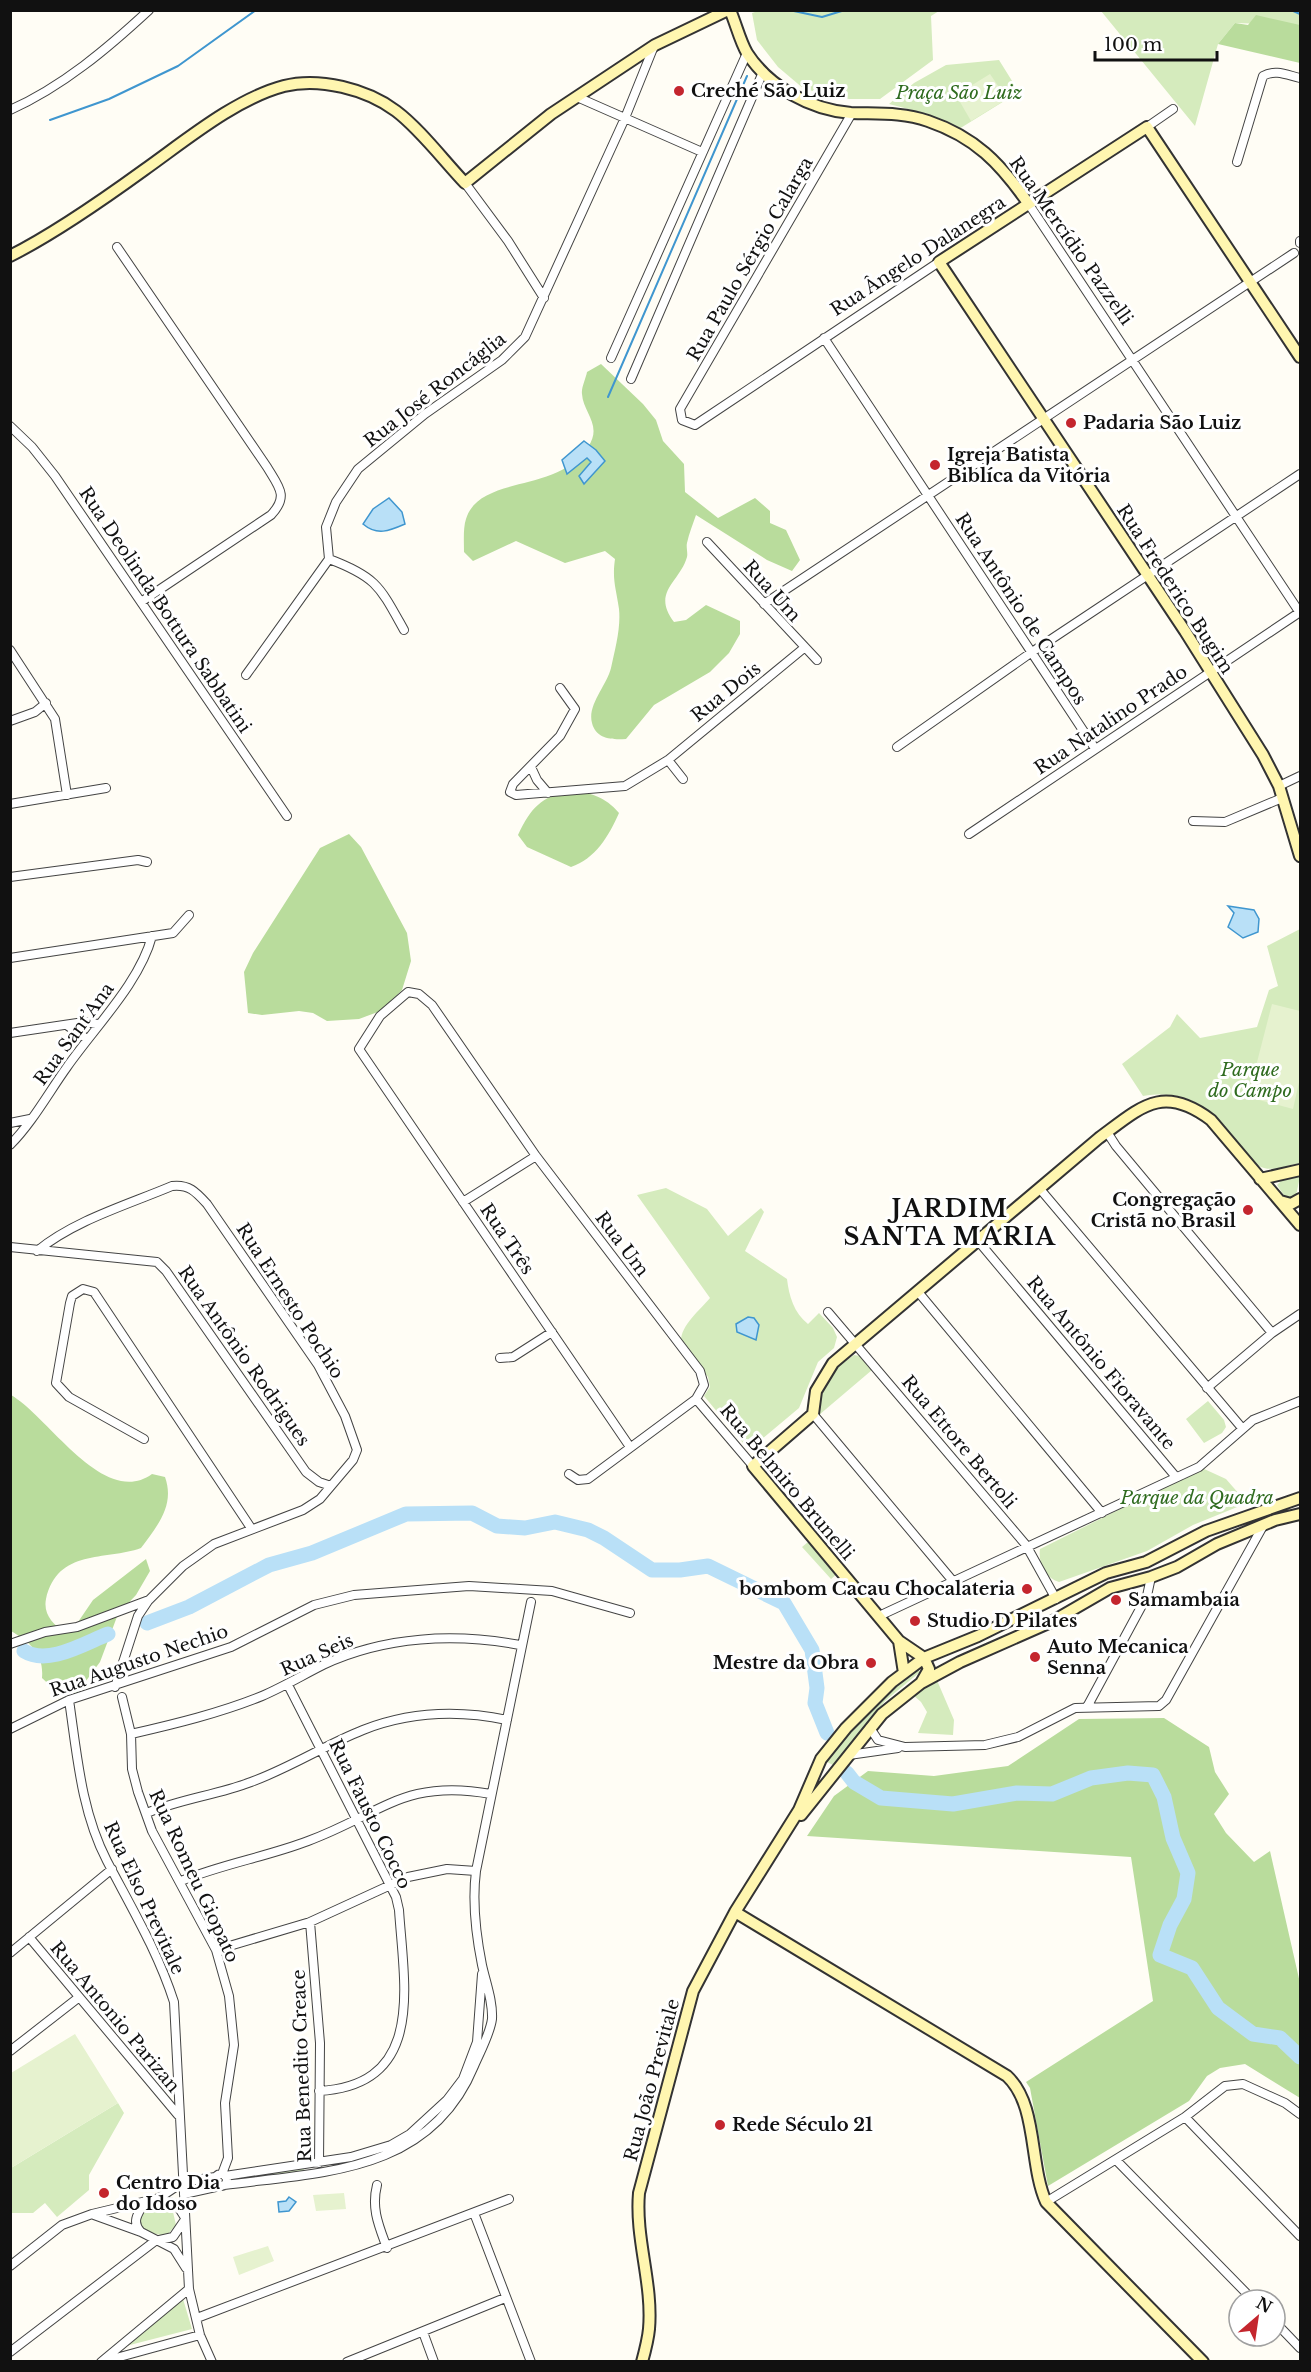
<svg xmlns="http://www.w3.org/2000/svg" width="1311" height="2372" viewBox="0 0 1311 2372" font-family="'Libre Baskerville',serif">
	<rect width="100%" height="100%" fill="#fffdf5"/>
	<path fill="#d5ebbd" d="M758,11H939L931,16L933,60L880,99H849L804,89L778,67L757,40L752,13Z
		M1101,11H1300V25L1235,23L1218,44L1195,126Z
		M999,60L1019,92L959,129L928,114L889,104L914,83L946,65Z
		M1300,929V1163C1289,1165 1275,1171 1264,1168C1256,1166 1248,1157 1243,1151C1212,1114 1197,1088 1143,1096L1122,1064L1170,1027L1177,1014L1200,1038L1257,1027L1269,990L1278,986L1267,946Z
		M1300,1176L1296,1196L1291,1200L1285,1197L1277,1185L1281,1181Z
		M666,1188L707,1209L728,1236L761,1208L764,1212L745,1251L787,1279C789,1296 794,1313 808,1324L819,1313L833,1328L837,1337L834,1348L818,1362L799,1408L749,1450L704,1396L710,1387L708,1377L681,1342C680,1326 700,1310 710,1298L637,1195Z
		M854,1355L860,1356L872,1370L819,1415L817,1398L836,1368Z
		M1208,1401L1224,1420L1226,1427L1222,1433L1204,1443L1186,1419Z
		M1202,1468L1226,1479L1247,1503L1193,1525L1147,1551L1059,1582C1045,1578 1038,1563 1040,1549Z
		M808,1542L837,1574L831,1579L802,1547Z
		M917,1667L920,1672L885,1701L833,1765L825,1761L892,1686Z
		M936,1678L954,1720L953,1735L918,1733L927,1712L921,1702L912,1694Z
		M118,2103L124,2113L89,2175V2190L57,2217L45,2203L33,2213H11V2168Z
		M304,2167V2172L236,2180V2177Z
		M167,2208L173,2212L176,2225L166,2236L151,2233L139,2225L143,2210Z
		M183,2299L192,2329L126,2346Z"/>
	<path fill="#b9dc9c" d="M1256,15L1300,25V63L1218,44L1235,23L1248,25Z
		M601,364L643,404L656,420L663,441L684,464L685,492L718,518L755,498L770,511V523L786,530L800,560L792,571L767,560L696,515C693,524 689,533 687,543C686,547 688,553 687,557C680,582 651,592 674,622L686,620L706,605L740,621V634L729,653L710,672L654,705L626,739C612,740 596,739 592,723C587,705 607,685 611,668C615,649 621,628 619,609C616,588 612,580 615,559L605,551L565,563L516,541L473,561L464,552C464,542 463,528 466,519C480,474 558,494 588,447C603,425 583,413 582,394C581,388 586,378 587,372Z
		M570,789C591,794 605,796 619,813C609,836 595,859 571,867L527,847L518,835C532,806 540,799 570,789Z
		M349,834L361,847L407,933L411,961L402,990L383,1010L359,1019L327,1021L313,1013L299,1011L262,1015L248,1013L244,972L253,953L320,848Z
		M11,1395C48,1416 104,1509 152,1474L165,1477C175,1505 158,1525 141,1548C105,1561 58,1548 46,1599C43,1614 53,1625 65,1632L76,1625L93,1600L146,1559L150,1571L136,1595L118,1614L100,1662L77,1693C61,1693 53,1689 42,1678C44,1654 31,1643 11,1631Z
		M1164,1718L1209,1747L1215,1772L1229,1794L1214,1814L1226,1833L1254,1862L1270,1851L1300,1983V2098L1245,2064L1220,2068L1207,2076L1189,2101L1048,2186L1030,2088L1026,2082L1153,2001L1131,1857L807,1836L834,1796L868,1771L934,1776L1008,1766L1079,1719Z"/>
	<path fill="#e6f2cf" d="M990,74L1007,99L971,121L956,95Z
		M1272,1004L1300,1011V1078L1293,1109L1248,1097Z
		M75,2034L118,2103L11,2168V2073Z
		M344,2193L346,2209L316,2211L313,2195Z
		M268,2246L274,2261L239,2275L233,2257Z"/>
	<path fill="#b9e0f7" stroke="#3f96cf" stroke-width="1.5" d="M584,441L596,450L605,461L584,484L579,476L591,462L587,458L567,474L562,460Z
		M389,498L402,512L405,524C389,531 377,536 363,524L373,509Z
		M1228,906L1254,910L1259,919L1258,932L1243,938L1228,927L1234,913Z
		M748,1317L754,1318L759,1325L756,1340L737,1332L736,1324Z
		M289,2197L296,2202L289,2211L279,2212L278,2202L286,2201Z"/>
	<g fill="none" stroke-linecap="round" stroke-linejoin="round">
		<path stroke="#3f96cf" stroke-width="2" d="M789,10L822,17L845,10
			M1291,10L1300,14
			M50,120L109,99L178,66L256,10
			M608,397L747,76"/>
		<path stroke="#b9e0f7" stroke-width="15" d="M147,1623L189,1607L269,1565L312,1553L406,1514L472,1513L497,1526L525,1528L555,1522L588,1530L604,1538L652,1570H680L708,1566L784,1603L812,1650L817,1688L815,1703L827,1733
			M24,1651C48,1666 85,1643 108,1634
			M847,1773L854,1782L881,1798L953,1804L1017,1793L1052,1794L1091,1778L1128,1773L1153,1775L1164,1797L1173,1838L1188,1873L1184,1899L1170,1925L1160,1955L1192,1968L1218,2008L1253,2034L1280,2038L1300,2057"/>
		<defs>
			<path id="street" d="M577,97L702,152
				M10,110C62,87 108,48 149,10
				M852,113L680,409L682,420L695,425L939,262
				M1147,127L1173,109
				M1237,162L1263,76C1275,69 1287,75 1300,78
				M465,183L508,241L544,298
				M1028,203L1300,613
				M1300,243V241
				M117,247L267,467C279,487 289,496 271,515L141,602
				M824,338L1094,747
				M611,358L747,53
				M631,379L763,72
				M10,426L32,447L55,476L287,816
				M707,542L817,660
				M329,559C377,577 380,587 404,630
				M764,604L1294,253
				M10,650L55,719L67,795
				M246,675L329,559L326,527L336,502L358,469L425,414L502,360L525,337L625,118L654,46
				M560,688L575,709L560,736L513,784L510,792L516,795L625,786L668,760L804,648
				M10,721L35,712L46,703
				M897,747L1032,652L1300,474
				M668,760L683,779
				M531,767L537,780L548,793
				M1279,786L1300,776
				M10,804L106,788
				M1193,821L1225,822L1282,798
				M969,834L1300,612
				M10,877L138,860L147,862
				M10,958L173,933L189,915
				M68,1026L87,1039
				M10,1033L84,1022L98,1024
				M10,1123L30,1119
				M1107,1132L1116,1146L1272,1333
				M10,1145C32,1123 49,1092 67,1067C95,1027 140,982 152,936
				M1040,1189L1242,1428
				M463,1202L536,1156
				M979,1242L1176,1477
				M10,1247L157,1262L166,1271L306,1472L319,1482L331,1486
				M919,1293L1102,1513
				M828,1312L1026,1545L1056,1599
				M500,1358L513,1357L552,1332
				M1207,1388L1272,1333L1300,1314
				M696,1399L753,1466
				M813,1414L952,1580
				M144,1439L69,1397L56,1383L70,1303L72,1296L83,1289L94,1292L251,1528
				M569,1474L578,1480L588,1479L696,1399L704,1385L700,1371L536,1156L432,1005L419,994L408,992L380,1016L359,1049L630,1447
				M879,1616L1199,1467L1253,1420L1300,1401
				M10,1644L45,1632L77,1627L149,1600L183,1566L214,1544L303,1510L320,1499L353,1460L357,1450L345,1416L318,1365L207,1204C196,1192 189,1184 172,1186C127,1205 75,1220 37,1251
				M288,1685L396,1897L399,1910C404,1986 426,2085 319,2091
				M115,1687L138,1616L148,1601
				M122,1697L131,1734L132,1769L138,1792L152,1831L216,1950L229,1996L234,2045L225,2103L228,2158L222,2174
				M69,1700C77,1754 81,1811 107,1861C131,1907 158,1952 174,2002L189,2289L200,2335L212,2362
				M1087,1707L1147,1596L1151,1577
				M870,1728L878,1740L905,1747L985,1745L1018,1737L1075,1708L1159,1706L1166,1700L1263,1526
				M10,1729L69,1700L231,1647L314,1605L354,1595L469,1586L552,1591L630,1613
				M131,1734C175,1724 220,1713 262,1696C283,1687 303,1675 323,1665C385,1636 455,1633 520,1645
				M849,1755L898,1748
				M147,1813C181,1799 217,1795 251,1782C290,1768 325,1745 363,1730C409,1712 459,1710 507,1720
				M181,1881C222,1864 266,1857 308,1841C381,1814 405,1778 491,1794
				M310,1922L320,2043L319,2163
				M29,1937L178,2115
				M216,1950L310,1922L408,1877L447,1869L476,1871
				M10,1953L112,1869
				M10,2051L78,1998
				M1185,2117L1300,2236
				M1117,2161L1253,2300
				M215 2180a6 6 0 1 1 12 0a6 6 0 1 1-12 0Z
				M225,2176L351,2157L391,2145L410,2134L447,2100L463,2079L477,2042L482,1974
				M224,2185C323,2172 430,2173 474,2066C480,2052 490,2034 492,2019C493,2001 486,1983 482,1965C476,1935 472,1902 476,1871L531,1602
				M377,2185C371,2209 379,2226 387,2248
				M184,2194L220,2186
				M159,2198L183,2182L215,2177
				M1046,2202L1185,2117L1225,2086L1243,2084L1285,2103L1300,2114
				M474,2213L531,2362
				M94,2215L141,2232L174,2249L186,2268
				M141,2232C131,2222 138,2213 145,2202
				M10,2266L62,2225L92,2214L159,2198L177,2205L184,2216
				M197,2318L509,2199
				M1275,2322L1300,2348
				M423,2332L434,2362
				M10,2352L155,2241L173,2237L184,2221
				M105,2361L200,2335
				M101,2362L189,2289
				M347,2362L505,2298"/>
			<path id="secondary" d="M730,10C736,24 740,41 747,53C769,87 811,110 851,113C877,114 902,112 928,121C975,137 1000,163 1028,203
				M10,256C54,234 104,199 144,170C185,141 235,99 284,86C319,77 367,89 396,111C420,129 444,161 465,183L551,114L655,45L728,10
				M1300,357L1147,127L939,262L1185,631L1263,755L1279,786L1300,856
				M1260,1179L1300,1170
				M1280,1201L1291,1204L1300,1199
				M899,1641L904,1673
				M921,1683L929,1669L924,1658L899,1641L753,1466L813,1414L816,1391L833,1363L1099,1138C1140,1108 1162,1083 1211,1120L1300,1225
				M801,1815L882,1714L921,1683L960,1662L1053,1621L1110,1588L1151,1577L1177,1567L1217,1544L1275,1520L1300,1514
				M735,1912L1007,2076C1038,2105 1029,2164 1046,2202L1203,2362
				M642,2362C645,2351 648,2340 649,2329C653,2283 635,2239 639,2193L693,1991L735,1912L799,1810L821,1759L846,1728L892,1682L924,1658L978,1636L1106,1573L1146,1562L1206,1531L1300,1498"/>
		</defs>
		<use href="#street" stroke="#444" stroke-width="10"/>
		<use href="#secondary" stroke="#333" stroke-width="14"/>
		<use href="#street" stroke="#fff" stroke-width="8"/>
		<use href="#secondary" stroke="#fff6b0" stroke-width="10"/>
	</g>
	<g fill="#c4262e" stroke="#fff" stroke-width="2">
		<circle cx="679" cy="91" r="6"/>
		<circle cx="1071" cy="423" r="6"/>
		<circle cx="935" cy="465" r="6"/>
		<circle cx="1248" cy="1210" r="6"/>
		<circle cx="1027" cy="1589" r="6"/>
		<circle cx="1116" cy="1600" r="6"/>
		<circle cx="915" cy="1621" r="6"/>
		<circle cx="1035" cy="1657" r="6"/>
		<circle cx="871" cy="1663" r="6"/>
		<circle cx="720" cy="2125" r="6"/>
		<circle cx="104" cy="2193" r="6"/>
	</g>
	<g text-anchor="middle" stroke-width="6" stroke-linejoin="round" paint-order="stroke">
		<g font-size="18" font-weight="bold" fill="#111" stroke="#fff" text-anchor="start">
			<text x="691" y="97">Creché São Luiz</text>
			<text x="1083" y="429">Padaria São Luiz</text>
			<text x="947" y="461">Igreja Batista<tspan x="947" dy="21">Biblíca da Vitória</tspan></text>
			<text x="1236" y="1206" text-anchor="end">Congregação<tspan x="1236" dy="21">Cristã no Brasil</tspan></text>
			<text x="1015" y="1595" text-anchor="end">bombom Cacau Chocalateria</text>
			<text x="1128" y="1606">Samambaia</text>
			<text x="927" y="1627">Studio D Pilates</text>
			<text x="1047" y="1653">Auto Mecanica<tspan x="1047" dy="21">Senna</tspan></text>
			<text x="859" y="1669" text-anchor="end">Mestre da Obra</text>
			<text x="732" y="2131">Rede Século 21</text>
			<text x="116" y="2189">Centro Dia<tspan x="116" dy="21">do Idoso</tspan></text>
		</g>
		<g font-size="18" font-style="italic" fill="#2f6b1f" stroke="#fff">
			<text x="959" y="99">Praça São Luiz</text>
			<text x="1250" y="1076">Parque<tspan x="1250" dy="21">do Campo</tspan></text>
			<text x="1197" y="1504">Parque da Quadra</text>
		</g>
		<g font-size="18" fill="#111" stroke="#fff">
			<text transform="translate(1071 241) rotate(55)" y="6">Rua Mercídio Pazzelli</text>
			<text transform="translate(918 256) rotate(-33)" y="6">Rua Ângelo Dalanegra</text>
			<text transform="translate(750 259) rotate(-60)" y="6">Rua Paulo Sérgio Calarga</text>
			<text transform="translate(435 390) rotate(-38)" y="6">Rua José Roncáglia</text>
			<text transform="translate(1175 589) rotate(57)" y="6">Rua Frederico Bugim</text>
			<text transform="translate(772 591) rotate(48)" y="6">Rua Um</text>
			<text transform="translate(1021 609) rotate(57)" y="6">Rua Antônio de Campos</text>
			<text transform="translate(165 610) rotate(56)" y="6">Rua Deolinda Bottura Sabbatini</text>
			<text transform="translate(726 692) rotate(-39)" y="6">Rua Dois</text>
			<text transform="translate(1111 720) rotate(-34)" y="6">Rua Natalino Prado</text>
			<text transform="translate(74 1034) rotate(-54)" y="6">Rua Sant’Ana</text>
			<text transform="translate(507 1239) rotate(56)" y="6">Rua Três</text>
			<text transform="translate(622 1244) rotate(53)" y="6">Rua Um</text>
			<text transform="translate(290 1301) rotate(57)" y="6">Rua Ernesto Pochio</text>
			<text transform="translate(244 1356) rotate(55)" y="6">Rua Antônio Rodrigues</text>
			<text transform="translate(1101 1363) rotate(50)" y="6">Rua Antônio Fioravante</text>
			<text transform="translate(959 1442) rotate(50)" y="6">Rua Ettore Bertoli</text>
			<text transform="translate(787 1482) rotate(50)" y="6">Rua Belmiro Brunelli</text>
			<text transform="translate(317 1655) rotate(-24)" y="6">Rua Seis</text>
			<text transform="translate(139 1661) rotate(-19)" y="6">Rua Augusto Nechio</text>
			<text transform="translate(370 1814) rotate(64)" y="6">Rua Fausto Cocco</text>
			<text transform="translate(194 1876) rotate(65)" y="6">Rua Romeu Giopato</text>
			<text transform="translate(144 1898) rotate(65)" y="6">Rua Elso Previtale</text>
			<text transform="translate(115 2017) rotate(50)" y="6">Rua Antonio Parizan</text>
			<text transform="translate(302 2066) rotate(-92)" y="6">Rua Benedito Creace</text>
			<text transform="translate(652 2080) rotate(-75)" y="6">Rua João Previtale</text>
		</g>
		<g font-size="24" font-weight="bold" letter-spacing="1.5" fill="#111" stroke="#fff">
			<text x="950" y="1217">JARDIM<tspan x="950" dy="28">SANTA MARIA</tspan></text>
		</g>
	</g>
	<rect width="1311" height="2372" fill="none" stroke="#111111" stroke-width="24"/>
	<g transform="translate(1257 2318) rotate(29)"><circle r="28" fill="#ffffff" stroke="#a0a0a0" stroke-width="1.5"/>
	<path d="M0-4.5L10 22L0 15L-10 22Z" fill="#c4262e"/>
	<text y="-9" font-size="16" font-weight="bold" text-anchor="middle" fill="#111111">N</text>
	</g>
	<path d="M1095 51v9h122v-9" fill="none" stroke="#111111" stroke-width="3"/>
	<text x="1104" y="51" font-size="18" fill="#111111" stroke="#ffffff" stroke-width="4.5" paint-order="stroke">100 m</text>
</svg>
